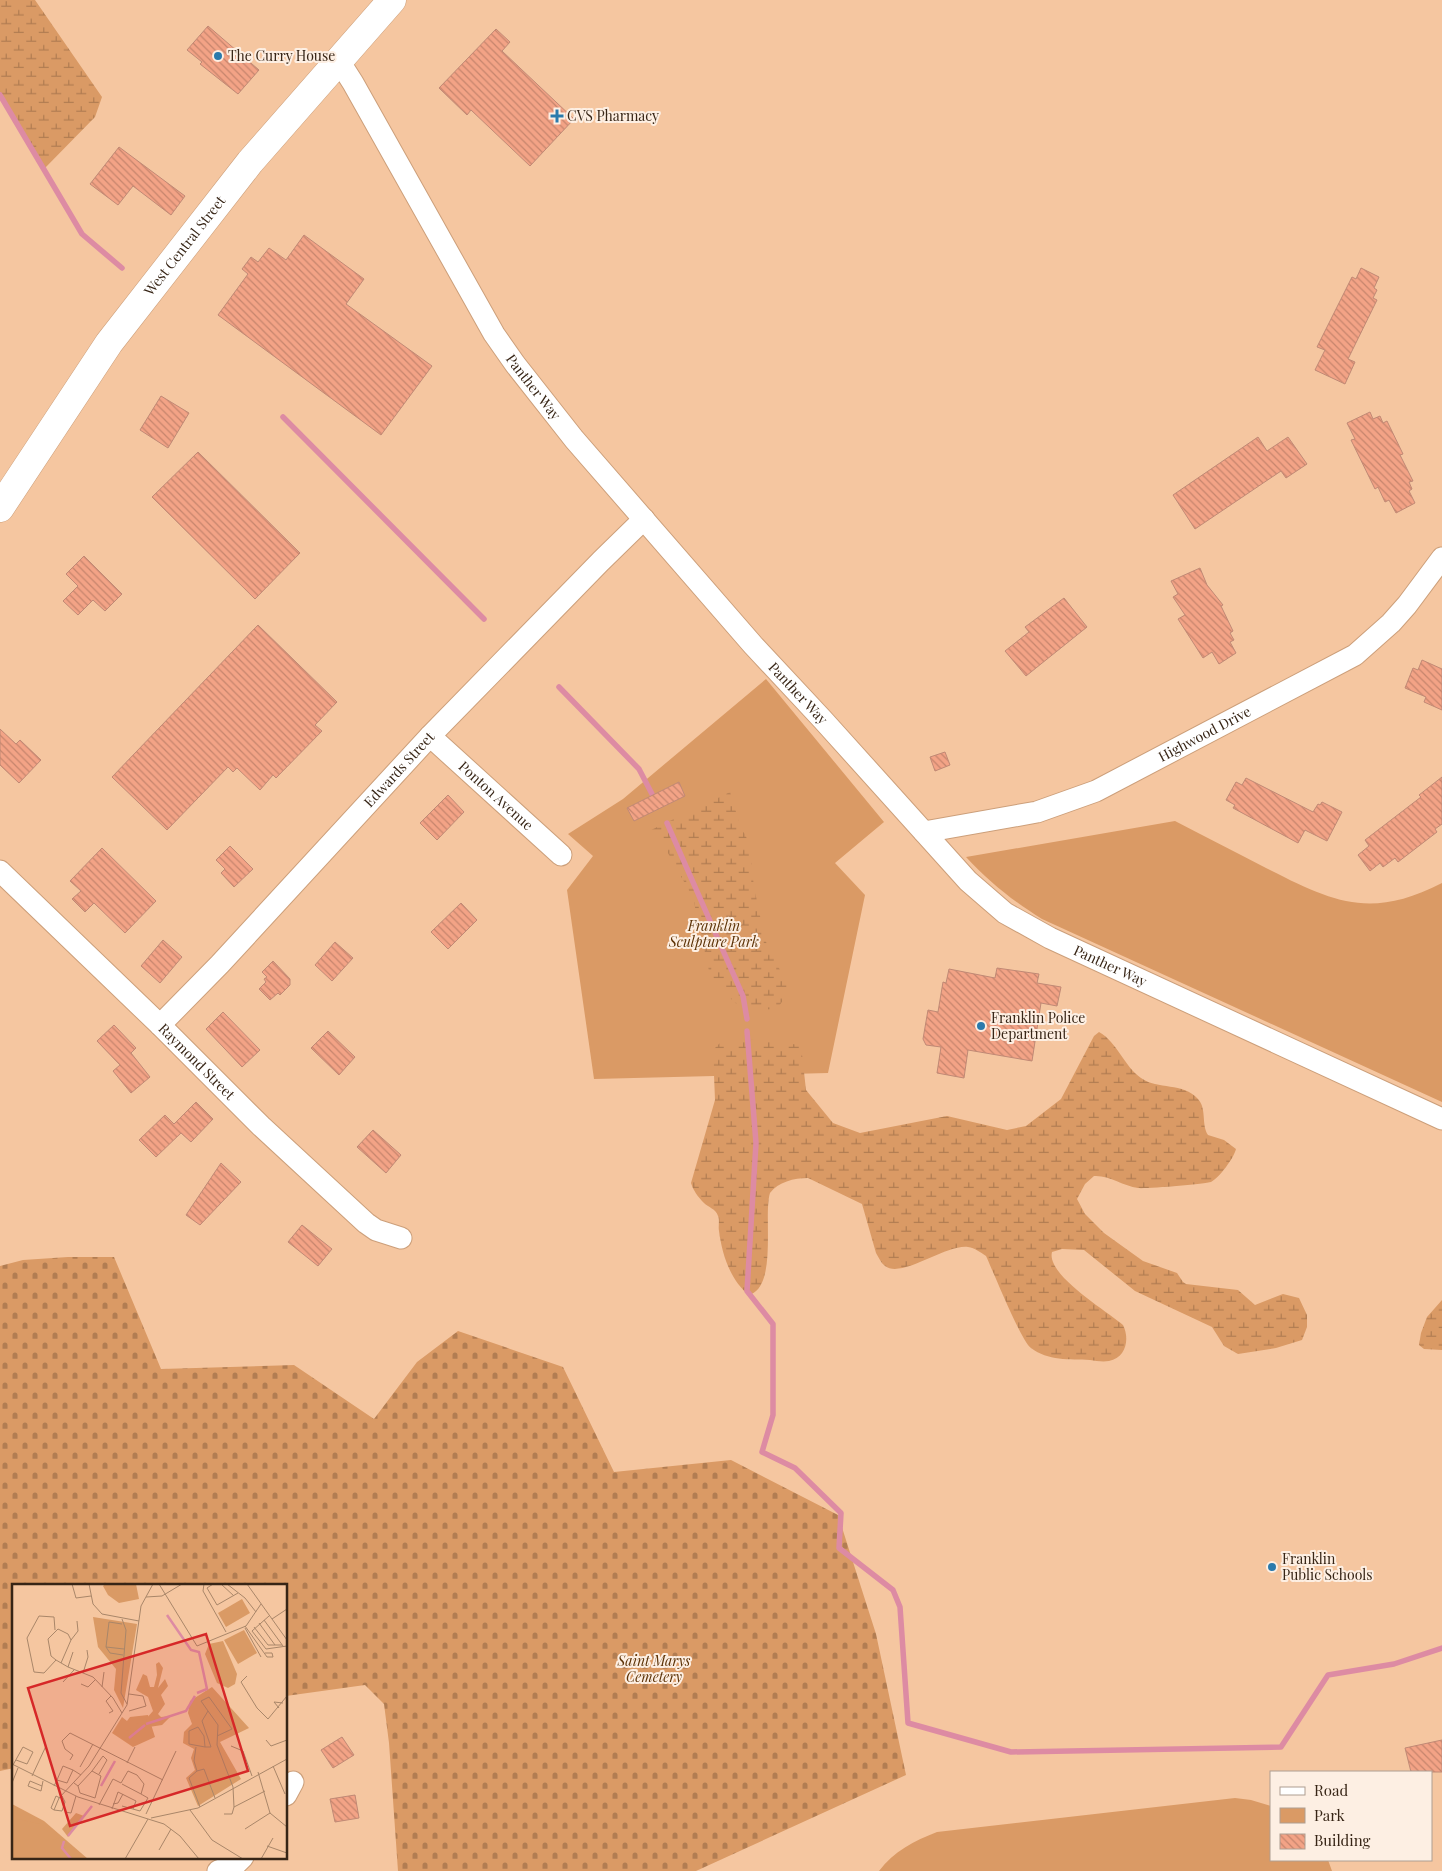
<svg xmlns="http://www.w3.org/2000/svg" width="1442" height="1871" viewBox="0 0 1442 1871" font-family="'Playfair Display',serif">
	<defs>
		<pattern id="wetland-marsh" width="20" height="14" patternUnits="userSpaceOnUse" patternTransform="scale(1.25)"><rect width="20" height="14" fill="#da9a65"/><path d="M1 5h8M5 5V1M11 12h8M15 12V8" fill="none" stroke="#b27d52"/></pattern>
		<pattern id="cemetery-stones" width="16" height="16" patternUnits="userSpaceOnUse" patternTransform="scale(1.25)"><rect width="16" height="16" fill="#da9a65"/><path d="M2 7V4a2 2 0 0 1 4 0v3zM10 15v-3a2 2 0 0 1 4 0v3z" fill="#b27d52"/></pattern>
		<pattern id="building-back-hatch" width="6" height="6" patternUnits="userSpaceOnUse" patternTransform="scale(1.25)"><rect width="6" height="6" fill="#f3a386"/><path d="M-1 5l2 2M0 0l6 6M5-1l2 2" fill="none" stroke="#c6856d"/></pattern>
	</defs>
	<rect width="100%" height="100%" fill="#f5c6a0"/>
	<path fill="#da9a65" d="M766,679L884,822L835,863L865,895L828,1073L594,1079L567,890L593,856L568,834L623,799Z
		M1175,821C1205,837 1236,852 1266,868C1333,902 1370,920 1442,883V1102L1042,919C1013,901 989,882 966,857Z
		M1235,1798L1251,1800L1271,1806V1860H1328L1332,1871H879C894,1851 914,1841 937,1832Z"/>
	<path fill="url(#wetland-marsh)" d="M0,0H35L102,97L95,117L45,168L14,119L0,93Z
		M730,792L739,822L749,843L754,887L765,940L790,990L777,1009L743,1010L711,980L693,898L658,835L651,830Z
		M1099,1032C1117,1042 1124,1066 1141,1078C1158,1090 1183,1082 1198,1099C1207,1109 1201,1124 1208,1135L1224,1140L1236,1149C1234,1158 1219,1178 1211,1182C1205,1184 1145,1189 1138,1188C1123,1186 1109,1175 1094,1176L1085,1184L1077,1199L1085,1214L1104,1233L1143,1261L1177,1273L1183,1282L1186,1284L1238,1290L1255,1305L1283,1294L1299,1298L1307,1315V1327L1302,1340L1276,1348L1238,1354L1224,1346L1212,1327L1135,1291L1084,1250L1062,1249L1052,1252C1046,1275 1107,1311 1123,1325C1130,1339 1126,1358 1109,1361C1103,1362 1096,1361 1090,1360C1069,1359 1048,1361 1031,1348C1021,1341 993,1271 986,1256C980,1252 975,1248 968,1247C946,1244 902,1279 885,1266C881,1263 879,1258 876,1253L862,1204L808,1178C794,1178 778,1182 770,1193C763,1215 778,1287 749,1295C730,1280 722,1254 719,1231C718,1226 720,1220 718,1216C716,1209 708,1207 704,1203C698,1197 693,1190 691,1183L715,1100L713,1050L721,1042L744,1039L801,1045L806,1090L833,1123L860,1133L947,1116L1007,1130L1026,1126L1061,1099L1094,1036Z
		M1442,1300V1350L1424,1349L1419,1345L1421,1333L1427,1317Z"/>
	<path fill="url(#cemetery-stones)" d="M68,1257H114L161,1369L294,1365L374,1419L417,1362L458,1331L563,1367L614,1472L731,1460L838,1515L876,1634L906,1775L696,1871H398L389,1743L384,1704L365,1685L286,1696V1585H14V1768L0,1771V1266L23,1260Z"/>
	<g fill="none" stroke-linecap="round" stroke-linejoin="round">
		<path stroke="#dd8ba3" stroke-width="5.5" d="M0,95L82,234L122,268
			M283,417L484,619
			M559,687L639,769L652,794
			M667,823L743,996L747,1019
			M747,1031L756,1143L747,1291L773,1324V1415L762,1452L795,1468L841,1513L839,1548L893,1590L900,1607L908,1723L1011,1752L1281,1747L1328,1675L1394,1664L1442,1648"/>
	</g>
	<path fill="url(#building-back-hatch)" stroke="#c08975" d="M208,26L259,70L238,94L200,64L202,62L187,50Z
		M496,29L510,42L502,51L574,119L530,166L471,110L467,115L439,88Z
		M119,147L185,196L171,215L133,186L118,205L90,184Z
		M304,235L364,279L346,304L432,366L381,435L218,315L248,274L242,269L251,257L258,262L269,248L286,260Z
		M1361,268L1379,277L1374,288L1377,290L1373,298L1377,300L1348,359L1355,362L1345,384L1315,370L1325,350L1317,347L1352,277L1356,279Z
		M161,396L189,413L168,448L140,430Z
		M1370,412L1373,419L1380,416L1383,423L1387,421L1403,454L1400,455L1413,481L1409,482L1412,489L1409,491L1415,503L1396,513L1389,500L1385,502L1378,487L1375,489L1351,440L1355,439L1347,423Z
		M1258,437L1267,451L1288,437L1307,464L1286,478L1281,471L1195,529L1173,495Z
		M198,452L300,553L255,599L152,497Z
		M84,556L122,594L105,611L93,600L78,615L63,601L78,586L66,574Z
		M1200,568L1207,585L1223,605L1221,606L1233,631L1230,633L1234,640L1230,642L1236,653L1219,664L1212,652L1203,658L1178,619L1185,615L1173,597L1178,594L1171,581Z
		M1064,598L1087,627L1026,676L1005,651L1029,632L1025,627Z
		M258,625L337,702L315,725L322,731L276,778L273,775L260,790L237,768L233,772L228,767L167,830L112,777Z
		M1422,660L1442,669V710L1424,702L1426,697L1405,688L1413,668L1418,670Z
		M0,729L16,744L20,740L41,760L19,783L0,765Z
		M945,752L950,765L935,771L930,757Z
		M1442,777V824L1435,829L1437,832L1398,862L1395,858L1383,867L1380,863L1370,871L1358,855L1369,846L1365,840L1421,797L1419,795Z
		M1246,778L1313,812L1318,804L1320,805L1322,802L1342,812L1327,841L1305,830L1298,843L1233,808L1235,805L1226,800L1236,782L1242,785Z
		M679,782L685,796L634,821L627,808Z
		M448,795L464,812L437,840L420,823Z
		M230,846L253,869L234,887L221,873L225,869L216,860Z
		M102,848L156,901L125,933L94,903L85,912L72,899L81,891L70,881Z
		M461,903L477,920L448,949L431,932Z
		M163,940L182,957L160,983L141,966Z
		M335,942L353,958L332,981L315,965Z
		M273,961L290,979V985L280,995L278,993L270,1000L259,989L266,982L264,979L267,977L262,972Z
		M997,968L1039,974L1037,983L1061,987L1057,1006L1041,1003L1032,1061L968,1050L964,1078L937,1073L941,1047L926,1045L923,1039L928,1010L938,1012L943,982L946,983L949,969L995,978Z
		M223,1012L260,1050L242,1067L206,1029Z
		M114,1025L136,1048L131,1053L150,1077L131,1093L113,1071L120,1065L97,1041Z
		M328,1031L355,1057L339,1075L311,1048Z
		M196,1102L213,1119L191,1142L181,1133L156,1157L139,1140L165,1115L174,1124Z
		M373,1130L401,1155L386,1173L357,1147Z
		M221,1163L241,1182L200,1225L186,1215Z
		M302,1225L332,1249L318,1266L288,1242Z
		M342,1737L354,1755L333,1768L321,1750Z
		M1442,1740V1772H1411L1405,1748Z
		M355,1795L359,1818L335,1822L330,1799Z"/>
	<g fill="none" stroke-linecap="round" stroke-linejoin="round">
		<defs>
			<g id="minor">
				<path id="s1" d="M339,61L353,83L494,334L515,364L574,439L753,645L823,720L968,881L1005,913L1050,938L1442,1119"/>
				<path id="s2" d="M430,736L561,855"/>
				<path id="s3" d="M924,832L1037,812L1096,791L1355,655L1391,623L1407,605L1442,558"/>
				<path id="s4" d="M0,871L160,1025L261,1126L366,1223L376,1230L401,1238"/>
				<path id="s5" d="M160,1025L220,964L430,736L601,561L644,519"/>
				<path d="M286,1795L293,1782"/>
				<path d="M218,1871L236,1864L243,1857"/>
			</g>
			<g id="secondary">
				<path id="s6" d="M0,508L109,343L250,162L392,0"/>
			</g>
		</defs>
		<use href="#minor" stroke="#cc9f7a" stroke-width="23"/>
		<use href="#secondary" stroke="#cc9f7a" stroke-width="29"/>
		<use href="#minor" stroke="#fff" stroke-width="21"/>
		<use href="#secondary" stroke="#fff" stroke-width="28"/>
	</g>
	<g fill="#2b7aac" stroke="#fdefe3" stroke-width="2">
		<circle cx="218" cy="56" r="5"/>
		<path d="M554.5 108.5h5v5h5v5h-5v5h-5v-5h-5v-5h5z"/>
		<circle cx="981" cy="1026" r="5"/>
		<circle cx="1272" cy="1567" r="5"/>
	</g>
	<g text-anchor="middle" stroke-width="4" stroke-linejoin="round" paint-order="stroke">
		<g font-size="14" fill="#372516" stroke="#fdefe3" text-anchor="start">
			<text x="228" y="61">The Curry House</text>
			<text x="567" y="121">CVS Pharmacy</text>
			<text x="991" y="1023">Franklin Police<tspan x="991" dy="16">Department</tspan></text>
			<text x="1282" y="1564">Franklin<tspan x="1282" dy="16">Public Schools</tspan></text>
		</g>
		<g font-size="14" fill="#372516" stroke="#fdefe3">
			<text dy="5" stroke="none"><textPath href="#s6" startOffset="321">West Central Street</textPath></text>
			<text dy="5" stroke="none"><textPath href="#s1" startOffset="380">Panther Way</textPath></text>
			<text dy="5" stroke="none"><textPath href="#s1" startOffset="785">Panther Way</textPath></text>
			<text dy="5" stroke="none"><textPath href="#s3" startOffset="300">Highwood Drive</textPath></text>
			<text dy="5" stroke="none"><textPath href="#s5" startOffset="350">Edwards Street</textPath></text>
			<text dy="5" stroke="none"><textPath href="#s2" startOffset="89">Ponton Avenue</textPath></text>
			<text dy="5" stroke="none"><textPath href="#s1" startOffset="1205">Panther Way</textPath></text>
			<text dy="5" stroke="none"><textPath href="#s4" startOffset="274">Raymond Street</textPath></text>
		</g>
		<g font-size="14" font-style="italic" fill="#5d3307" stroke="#fdefe3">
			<text x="714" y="931">Franklin<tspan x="714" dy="16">Sculpture Park</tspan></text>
			<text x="654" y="1666">Saint Marys<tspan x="654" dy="16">Cemetery</tspan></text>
		</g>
	</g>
	<g transform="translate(12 1584)">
		<rect width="275" height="275" fill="#f5c6a0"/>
		<path d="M93,0H124L127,15L107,19L96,11L91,2ZM230,15L238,29L214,43L206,29ZM81,33L125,40L111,124L102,106L104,85L86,63ZM232,46L245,69L226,80L212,56ZM211,57L225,90L223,100L216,104L205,99L193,70L197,60ZM136,131L143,153L121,163L100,149L110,133L115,137L118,133Z" fill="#da9a65"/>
		<path d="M0,220L32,237L76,275H0Z" fill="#da9a65"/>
		<path d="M147,78L151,84L146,104L153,95L156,102L149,111L153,120L146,130L149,133L159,132L150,141L137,143L134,135L141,127L136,113L124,106L131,90L135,92L138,103H142L145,91L144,80ZM129,137L132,141L130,145L118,155L112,149ZM64,229L72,232L56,253L50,245ZM6,235L28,240L41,256L50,253L55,258L53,266L66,275H0V236Z" fill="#da9a65"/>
		<path d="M200,103L237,144L208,158L229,195L186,222L174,194L183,186L179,174L182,165L171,159L172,148L180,140L176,129L178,117Z" fill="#da9a65"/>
		<path fill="none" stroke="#dd8ba3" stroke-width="2.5" d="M155,31L179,66L187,68L195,105L185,109M134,140L174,127L183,112M117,154L133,141M89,202L103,177M56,252L80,222M52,257L50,264L59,275"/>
		<path fill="none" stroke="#a98669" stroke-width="1" d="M60,0L64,14L79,12M77,0L81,20L90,30L127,37M147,0L185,62L234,42L249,20M192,0L191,7L214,48M201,0L195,4L205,21L226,9M209,0L222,12M215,0L233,14L244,28M235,0L275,56M134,13L150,12L170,0M257,32L240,47L254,65L275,62M110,35L114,46L109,109L115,120M260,35L275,25M252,36L271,62M247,39L263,61M110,40L97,38L94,63L98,69L111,71M233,42L255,73H261L260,69H253M242,43L256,61H270M233,44L249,73M43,46L42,33L27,32L15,54L22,88L32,89L44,76M59,56L66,47L65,37M94,63L112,65M49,79L59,56L56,50L46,45L36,55L39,72L44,76L56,83L81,93L101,114L110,129M56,83L61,68M71,89L76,73L75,66M235,92L229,98L245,124L256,135L275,112M51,98L62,86M69,100L76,103L83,96M90,103L92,88M117,110L131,112L134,122L117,127M267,124L262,118L271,119M196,127L206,141L205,161L221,203L222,223L253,207M97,129L101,127L94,117L99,112M254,156L259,162L275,156M219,162L231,167L240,192M184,163L182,177L185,187L177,194L188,223M193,163L177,160V147L186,143L192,152L193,163H199L190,137L196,127L189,117L197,113L220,145L205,152M58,176L61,171L53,165L50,157L58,149L151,196M115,179L123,163M0,180L66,213L152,240L168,252L187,275M1,181L11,163L21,168L15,180L4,176M261,182L273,210M68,183L81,160M80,187L91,172L95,176L87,190M185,187L192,185L203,214M246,188L258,229M20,192L34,162M45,196L51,182L61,186M0,199L6,184M62,199L66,202L80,187L89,192L83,214L68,209L66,202M110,200L129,210M30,202L29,207L16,202L18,197L30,202L31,197M42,202L45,196L55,199L61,186L69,191M48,214L44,212L39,224L42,226L47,214L77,182L115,121L129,22L141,0M101,220L106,219L111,210M87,221L101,195L109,199L116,187L125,191L132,200L129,210L136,214L128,227L110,222M100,225L106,208L124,217L121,225M42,226L50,227L53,218L50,212M178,226L200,256L231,275M53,228L59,229L64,212M134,230L164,167M212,230H220L222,223M139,234L186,224L275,175M233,245L258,229L275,243M255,262L275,269M147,266L159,245M113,275L136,235M249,275L261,254"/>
		<path fill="#d62828" fill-opacity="0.15" stroke="#d62828" stroke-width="2.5" d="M194,50L236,187L58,242L16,104Z"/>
		<rect width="275" height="275" fill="none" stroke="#372516" stroke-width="2.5"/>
	</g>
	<rect x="1270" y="1771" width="162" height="90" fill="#fdefe3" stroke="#ae9e91"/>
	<rect x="1280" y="1787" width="25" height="8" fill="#ffffff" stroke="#ae9e91"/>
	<text x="1314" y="1796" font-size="15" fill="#372516">Road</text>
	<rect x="1280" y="1808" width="25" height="15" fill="#da9a65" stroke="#ae9e91"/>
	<text x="1314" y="1821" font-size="15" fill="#372516">Park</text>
	<rect x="1280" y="1834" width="25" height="15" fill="url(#building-back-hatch)" stroke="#ae9e91"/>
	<text x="1314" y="1846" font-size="15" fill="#372516">Building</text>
</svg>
